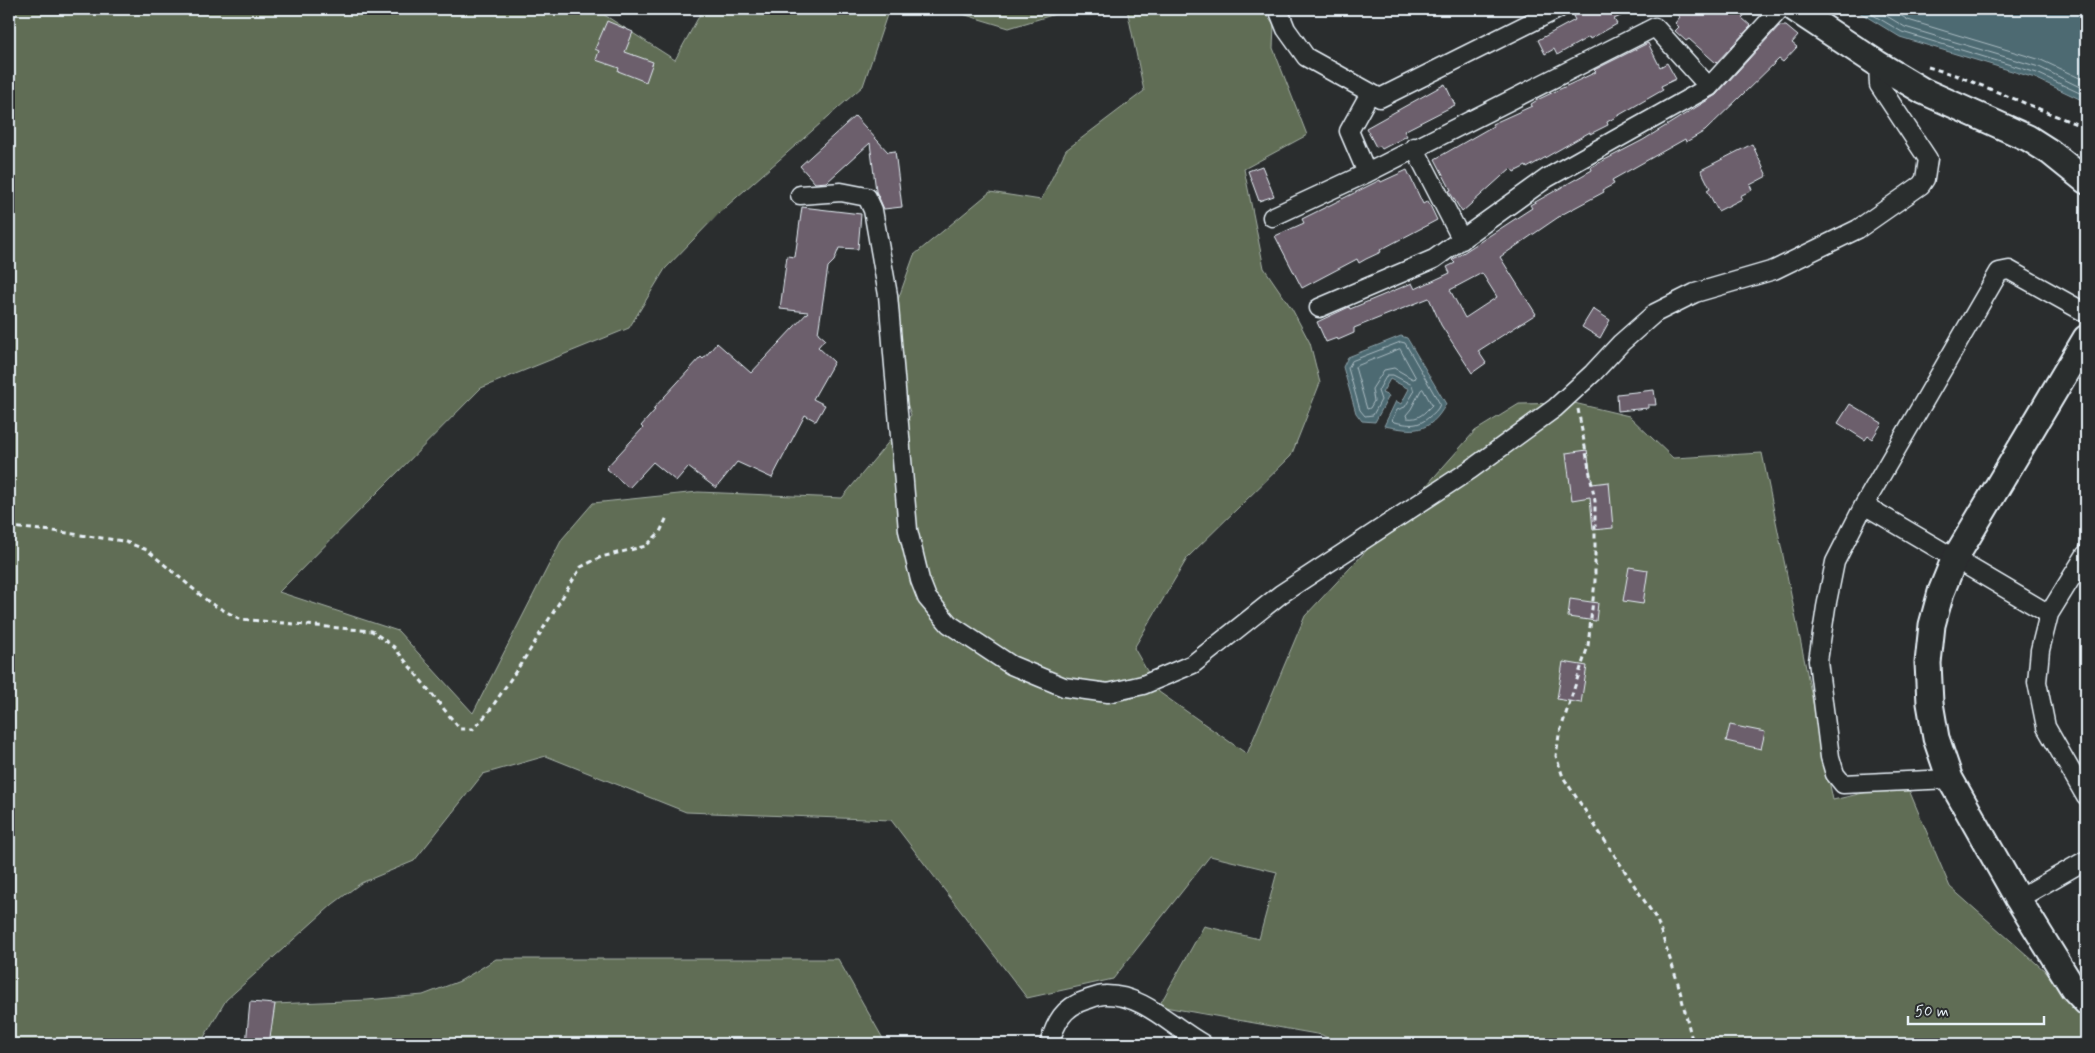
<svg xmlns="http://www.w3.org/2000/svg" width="2095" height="1053" viewBox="0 0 2095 1053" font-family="Mynerve,sans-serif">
	<rect width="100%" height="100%" fill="#2a2d2e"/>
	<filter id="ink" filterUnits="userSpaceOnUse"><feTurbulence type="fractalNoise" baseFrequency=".02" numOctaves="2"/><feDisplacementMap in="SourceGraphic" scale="10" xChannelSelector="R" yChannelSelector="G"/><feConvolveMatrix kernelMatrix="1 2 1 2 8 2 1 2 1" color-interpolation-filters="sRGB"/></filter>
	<g filter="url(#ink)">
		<path fill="#616d55" stroke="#a4afa6" d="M9,9H595L675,60L703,9H889L863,86L720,212L665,269L629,328L481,388L279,592L398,631L473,713L562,539L593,503L698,492L842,498L911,415L885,336L914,255L990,192L1041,200L1066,150L1144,91L1127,9H1262L1274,24L1273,48L1307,135L1244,169L1264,268L1292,309L1310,343L1320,383L1291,456L1188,557L1134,648L1159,692L1247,754L1305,616L1411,503L1475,431L1519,404L1574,403L1629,416L1673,458L1762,453L1833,800L1906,783L1950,887L2045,971L2086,1021V1044H1339L1322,1035L1159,1006L1204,926L1259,939L1277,872L1210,856L1113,979L1027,998L891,820L686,812L546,756L483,774L414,861L361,883L333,904L226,1000L200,1044H9Z
			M946,9H1072L1009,28Z
			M496,959H838L886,1044H269L275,1004L367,1000L423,995L460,981Z"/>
		<path fill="#4d6a72" stroke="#8ba0a8" d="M1854,9H2086V102L2035,78L1900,37Z
			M1401,336L1407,338L1446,404C1429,435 1413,431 1384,426L1396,401L1401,404L1409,389L1390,379L1382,393L1389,396L1375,422L1362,421L1356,413L1343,367L1348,357Z"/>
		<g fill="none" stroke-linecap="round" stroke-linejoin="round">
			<path stroke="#aabbc2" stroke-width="1" d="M1863,9L1902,32L2037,73L2086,96
				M1875,9L1905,27L2039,67L2086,90
				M1890,9L1908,20L2041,60L2086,81
				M1401,342L1405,343L1440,404C1438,410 1434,413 1429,417C1418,427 1409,425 1394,422L1392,420L1397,410L1405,407L1414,392L1412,385L1393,375H1387L1378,391L1381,400L1373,415L1365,416L1360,410L1348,368L1352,361Z
				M1400,349L1416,378L1413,379L1394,368L1384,370L1372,389L1374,401L1370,408L1367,409L1355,367Z
				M1423,389L1432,405C1424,413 1419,420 1407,418L1406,415L1411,409L1421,390Z"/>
		</g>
		<path fill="#6c5f6c" stroke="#e8f1f8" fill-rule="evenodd" d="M1586,9H1636L1614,19L1617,24L1590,39L1589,37L1557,55L1554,49L1545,54L1538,40L1575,20L1573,16Z
			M1670,9H1750L1742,18L1751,26L1716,63L1689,39L1686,41L1675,31L1679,27L1675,23L1680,17Z
			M607,21L633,32L625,52L653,62L646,82L618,71L619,68L596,60L599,51L595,49Z
			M1779,26H1786L1798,36L1792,43L1797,47L1783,62L1779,59L1705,131L1686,142L1685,139L1612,180L1614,184L1603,190L1604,192L1563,214L1500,257L1536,314L1478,351L1486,363L1472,373L1441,325L1429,298L1354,328V333L1338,340L1337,338L1326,342L1317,322L1349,307L1350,309L1412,283L1415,289L1450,273L1447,267L1455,263L1452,260L1532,208L1530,205L1592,170L1591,167L1643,140L1716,95ZM1482,273L1497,297L1465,318L1450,290Z
			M1648,43L1660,67L1667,63L1676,79L1661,86L1663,90L1607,122L1608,125L1590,134V132L1527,168L1526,166L1514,172L1511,168L1462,212L1449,191L1451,190L1435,159L1493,126L1492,124L1532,106L1531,104L1539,99L1596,72L1594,70Z
			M1445,84L1455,105L1404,131L1407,136L1382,149L1380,146L1376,147L1366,128Z
			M855,116L888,152L895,151L902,207L884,209L876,191L870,143L827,182L815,183L800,166Z
			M1752,144L1767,176L1750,185L1752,190L1740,196L1742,199L1718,211L1707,190L1710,188L1701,170Z
			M1262,166L1274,196L1259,201L1248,171Z
			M1407,170L1423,204L1428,201L1437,220L1380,250L1381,252L1366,259L1359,263L1357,259L1302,288L1275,236L1304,223L1302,219L1380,180L1381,182Z
			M802,207L861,214L858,249L839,248L834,261L828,267L818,333L825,339L818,347L834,362L813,399L825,405L816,421L805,415L772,478L737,462L716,488L688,467L676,481L653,462L629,488L606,468L643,428L641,426L655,410L653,409L701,357L703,359L717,343L751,373L808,312L780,309L787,256L795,257Z
			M1593,309L1610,320L1600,338L1582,327Z
			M1654,390L1656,405H1648V408L1618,411L1617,394Z
			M1850,404L1882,423L1872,439L1868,436L1865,440L1838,423Z
			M1587,450L1592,484L1609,482L1613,528L1593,530L1590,497L1572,500L1566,453Z
			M1629,567L1648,570L1643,604L1623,601Z
			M1570,599L1598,603L1596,621L1568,617Z
			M1563,662L1587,666L1581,703L1557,699Z
			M1730,725L1765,732L1761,749L1726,741Z
			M250,1002L275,1004L269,1044H246Z"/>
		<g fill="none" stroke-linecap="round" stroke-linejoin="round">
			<defs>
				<path id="street" d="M1278,9L1286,29L1306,57L1380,98L1558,9
					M1414,147L1462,240
					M1367,173L1349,131L1370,93
					M800,195L841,192L867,197L873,210L888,295L908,530L920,580L927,598L949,624L1011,665L1064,687L1108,693L1143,685L1193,664L1281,594L1470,470L1555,408L1593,373L1621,343L1655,313L1695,293L1774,270L1858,229L1921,185L1925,179L1928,159L1879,85L1878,64
					M1272,217L1367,173L1655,27L1709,87
					M1319,308L1434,259L1547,178L1709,87L1780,9
					M1864,505L2049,614
					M2086,554L2049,614L2040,650L2037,682L2046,727L2086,797
					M1950,779L1843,784L1835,774L1830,757L1818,661L1826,607L1835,562L1864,505L1999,272L2009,270L2086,313
					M2018,899L2086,860
					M1049,1044C1056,1022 1063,1007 1086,1000C1092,998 1099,995 1105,995C1143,994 1172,1027 1203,1044"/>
				<path id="secondary" d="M1795,9L1878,64L1923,91L2028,138L2050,152L2086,181
					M2086,338L1954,560L1941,592L1932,625L1928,663L1930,703L1936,738L1950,779L2018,899L2073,988L2086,1002"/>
			</defs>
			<use href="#street" stroke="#e8f1f8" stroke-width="21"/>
			<use href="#secondary" stroke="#e8f1f8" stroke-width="29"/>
			<path stroke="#e8f1f8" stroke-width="3" stroke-dasharray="5 4" stroke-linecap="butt" d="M1928,67L1958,76L2086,128
				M1578,409L1595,501V581L1588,646L1559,735L1556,756L1563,777L1657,920L1678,983L1693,1044
				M9,527L53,531L123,541L147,550L210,603L240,619L372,631L394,647L460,729H473L488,713L530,650L581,567L601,557L646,546L660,532L667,517"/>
			<use href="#street" stroke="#2a2d2e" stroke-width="18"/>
			<use href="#secondary" stroke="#2a2d2e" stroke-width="25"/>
		</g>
	</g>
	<rect width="2095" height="1053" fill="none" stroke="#2a2d2e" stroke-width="30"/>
	<rect x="15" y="15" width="2065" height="1023" fill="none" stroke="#e8f1f8" stroke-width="2" filter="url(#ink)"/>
	<path d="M1908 1016v8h136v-8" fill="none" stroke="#e8f1f8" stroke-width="2.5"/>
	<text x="1915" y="1016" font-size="15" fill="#e8f1f8" stroke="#2a2d2e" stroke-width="4" paint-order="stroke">50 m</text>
</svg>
